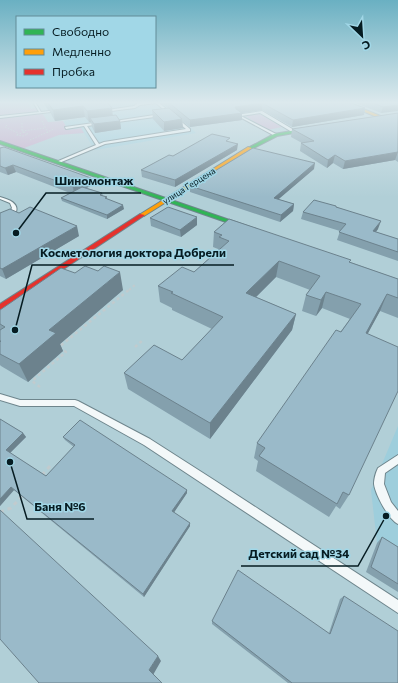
<svg xmlns="http://www.w3.org/2000/svg" width="398" height="683" viewBox="0 0 398 683" font-family="Commissioner,sans-serif">
	<rect width="100%" height="100%" fill="#b1cfd7"/>
	<path fill="#9ecedc" d="M100,102H161L192,123L190,127L196,133L95,150L84,133L70,134L63,121L95,116Z
		M398,426V556L377,543L371,490Z"/>
	<path fill="#c8accc" d="M0,102H28L31,109L36,108L38,113H42L48,122L63,121L68,130L81,128L84,133L59,135L24,148L0,140Z
		M258,113L282,127L267,130L244,115Z"/>
	<g fill="none" stroke-linecap="round" stroke-linejoin="round">
		<defs>
			<path id="lane" d="M33,102H35L41,112L49,111L51,112L0,118V116L39,112Z
				M151,102H158L190,129V131L105,144L59,163L56,162L96,145L84,126L66,129L65,127L101,122V124L87,126L99,144L104,142L186,129L156,103L140,105L135,108L103,112L101,111L134,106L138,103Z
				M262,111L294,130L295,131L292,132L260,113L241,116L278,135L275,136L236,115Z
				M161,114L162,116L110,123L108,122Z
				M0,197C24,203 20,216 0,223V220L8,214L12,208L10,203L0,199Z
				M0,394L20,400H75L78,401L150,439L214,480L398,600V613L144,445L74,406H20L0,400Z
				M398,455V464L385,473L384,484L391,502L398,511V524C389,520 375,494 374,484C374,479 376,472 378,468Z"/>
			<path id="fast" d="M320,126L322,128L277,136L252,149L248,148L274,134Z
				M0,141L256,229L257,230L252,231L0,144Z"/>
			<path id="slow" d="M341,102H346L398,123V126Z
				M248,147L252,148L144,216L139,215Z"/>
			<path id="jam" d="M140,214L145,215L0,311V304Z"/>
		</defs>
		<use href="#lane" stroke="#6e858c" stroke-width="2"/>
		<use href="#fast" stroke="#6e858c" stroke-width="2"/>
		<use href="#slow" stroke="#6e858c" stroke-width="2"/>
		<use href="#jam" stroke="#6e858c" stroke-width="2"/>
		<path stroke="#c1cbce" stroke-width="1" stroke-dasharray="1.5 1.5" stroke-linecap="butt" d="M15,102L18,107
			M42,121L48,133
			M22,123V132
			M7,125L5,127L18,133
			M22,131L45,128
			M24,132L28,134L23,136L16,135Z
			M30,140L54,129"/>
		<path stroke="#c1cbce" stroke-width="2" stroke-dasharray="2.5 2.5" stroke-linecap="butt" d="M129,290L136,284"/>
		<path stroke="#c1cbce" stroke-width="2.5" stroke-dasharray="3 3" stroke-linecap="butt" d="M135,347L143,340
			M40,387L32,381L66,352L59,347L130,289"/>
		<path stroke="#c1cbce" stroke-width="3" stroke-dasharray="4 4" stroke-linecap="butt" d="M42,475L51,465
			M0,512L11,508L23,495"/>
		<use href="#lane" fill="#f3f8f9" fill-rule="evenodd"/>
		<use href="#fast" fill="#30b455" fill-rule="evenodd"/>
		<use href="#slow" fill="#ff9f0a" fill-rule="evenodd"/>
		<use href="#jam" fill="#e5322d" fill-rule="evenodd"/>
	</g>
	<path fill="#84a0ad" d="M43,102H104L113,115L120,121L121,129L95,133L92,127L91,122H89L85,117L55,121L51,114L50,110H48Z
		M160,102H348L365,108L364,115L292,127L262,110L242,113V120L190,127L182,121L183,128L164,131L153,119L152,110L168,108Z
		M353,102H398L381,113Z
		M398,113V162L395,160L343,169L333,163L327,168L300,151L301,143H302L291,137L292,129Z
		M230,142L237,150L175,187L142,177L141,170L173,156Z
		M0,148L92,185L87,188L102,193L103,196L107,199L124,209L107,219L62,201L61,198L70,193L16,172L8,175L0,172Z
		M314,169L278,199L294,204L293,211L280,222L190,192V186Z
		M336,207L378,229L376,232L398,239V261L337,240L340,231L301,219L303,212Z
		M0,213H19L79,236L6,279L0,276Z
		M150,218L197,225L181,237L151,226Z
		M214,232L350,262L398,279V318L380,311L367,334L349,495L340,509L336,506L329,517L256,471L258,461L254,458L257,443L350,319L322,308L316,316L302,311L306,295L310,290L276,277L256,297L296,314L292,330L210,439L128,389L124,373L182,360L212,329L172,310V308L160,302L158,286L194,272L218,250V249L213,247Z
		M75,273L123,290L60,344L63,351L28,382L1,366L0,365V310Z
		M0,419L23,433L26,437L10,453L46,476L74,447L65,440L63,437L187,490V493L174,512L190,526L144,597L14,490L0,506Z
		M382,537L398,547V592L366,572L377,543Z
		M344,596L398,683H288L212,624V621L329,633L340,599Z"/>
	<path fill="#6c828d" d="M96,102H104L105,109L112,108L113,119L90,118L91,122H89L87,111Z
		M262,103V110L242,113V120L190,127V120L235,107Z
		M398,105V111L381,113L383,107Z
		M83,106L85,117L55,121L53,110Z
		M365,108L364,115L292,127L293,120Z
		M182,119L183,128L164,131V122Z
		M120,121L121,129L95,133L94,124Z
		M238,144L237,150L175,187V180Z
		M398,152L395,160L343,169L345,161Z
		M335,155L333,163L327,168L328,160Z
		M315,163L314,169L273,204L274,198Z
		M13,165L16,172L8,175L5,168Z
		M91,178L92,185L74,194L73,187Z
		M294,204L293,211L280,222L281,215Z
		M123,205L124,209L107,219V215Z
		M197,217V225L181,237L180,230Z
		M381,221L378,229L370,239L373,231Z
		M77,226L79,236L6,279L2,269Z
		M279,261L276,277L244,309L246,293Z
		M120,272L123,290L60,344L63,351L28,382L19,364L49,330Z
		M326,292L322,308L316,316L321,300Z
		M387,294L380,311L359,350L366,333Z
		M296,314L292,330L210,439V423Z
		M23,433L26,437L9,454L6,450Z
		M11,487L14,490L0,506V499Z
		M187,490V493L173,514L172,511Z
		M190,523V526L144,597L143,594Z
		M158,656L161,661L153,675L149,670Z"/>
	<path fill="#9abac9" stroke="#6c828d" d="M49,102H98L99,103L107,102L112,108L87,111L83,106L53,110L48,103Z
		M168,102H348L365,108L293,120L262,103L235,107L236,109L242,113L190,120Z
		M371,102H398V105L383,107Z
		M169,108L182,119L164,122L152,110Z
		M398,113V152L345,161L335,155L328,160L301,143L314,141L292,129Z
		M116,115L120,121L94,124L90,118Z
		M212,134L230,138L226,141L238,144L175,180L141,170L169,155L173,156Z
		M4,147L91,178L73,187L13,165L5,168L0,166V148Z
		M253,148L315,163L274,198L294,204L281,215L190,186Z
		M82,187L102,193L100,195L107,197L105,198L123,205L107,215L61,198Z
		M314,200L336,206V207L381,221L373,231L398,239V252L339,232L346,224L303,212Z
		M30,207L77,226L2,269L0,268V213L10,209L19,213Z
		M168,207L197,217L180,230L150,218Z
		M229,219L351,260L349,262L398,279V298L387,294L366,333L398,347V391L349,495L343,492L337,504L259,456L265,448L257,443L336,330L341,332L361,304L326,292L321,300L306,295L320,276L279,261L246,293L296,314L210,423L124,373L154,345L182,360L223,317L171,293L173,292L158,286L182,267L194,272L229,241L219,237L222,235L214,232Z
		M85,266L98,271L104,266L120,272L49,330L56,333L19,364L0,354V342L1,341H0V330L5,327L0,324V310L61,268L75,273Z
		M0,419L23,433L6,450L46,476L75,445L63,437L80,420L187,490L172,511L190,523L143,594L11,487L0,499Z
		M0,510L158,656L149,670L162,683H39L0,639Z
		M382,537L398,547V584L371,567Z
		M238,570L330,634L344,596L398,631V683H292L212,621Z"/>
	<linearGradient id="sky" x2="0" y2="1"><stop stop-color="#6ab0c2"/><stop offset="0.52" stop-color="#dce9ed"/><stop offset="1" stop-color="#dce9ed" stop-opacity="0"/></linearGradient>
	<rect width="398" height="197" fill="url(#sky)"/>
	<g text-anchor="middle" stroke-width="3" stroke-linejoin="round" paint-order="stroke">
		<g font-size="9" fill="#061c22" stroke="#a1d7e7">
			<text transform="translate(189 186) rotate(-32)" y="3">улица Герцена</text>
		</g>
	</g>
	<path fill="none" stroke="#061c22" stroke-width="1.5" d="M16 233L46 193H141M15 330L32 265H234M10 462L27 519H94M386 516L358 566H241"/>
	<g fill="#061c22" stroke="#a1d7e7" stroke-width="1.5">
		<circle cx="16" cy="233" r="4"/>
		<circle cx="15" cy="330" r="4"/>
		<circle cx="10" cy="462" r="4"/>
		<circle cx="386" cy="516" r="4"/>
	</g>
	<g font-size="12" text-anchor="middle" font-weight="bold" fill="#061c22" stroke="#a1d7e7" stroke-width="3" stroke-linejoin="round" paint-order="stroke">
		<text x="94" y="185">Шиномонтаж</text>
		<text x="133" y="257">Косметология доктора Добрели</text>
		<text x="60" y="511">Баня №6</text>
		<text x="299" y="558">Детский сад №34</text>
	</g>
	<rect x="16" y="16" width="140" height="72" fill="#a1d7e7" stroke="#638c98"/>
	<rect x="24" y="29" width="20" height="6" fill="#30b455" stroke="#638c98"/>
	<text x="52" y="36" font-size="12" fill="#061c22">Свободно</text>
	<rect x="24" y="49" width="20" height="6" fill="#ff9f0a" stroke="#638c98"/>
	<text x="52" y="56" font-size="12" fill="#061c22">Медленно</text>
	<rect x="24" y="69" width="20" height="6" fill="#e5322d" stroke="#638c98"/>
	<text x="52" y="76" font-size="12" fill="#061c22">Пробка</text>
	<g transform="translate(362 36) rotate(155)" stroke="#a1d7e7" stroke-width="3" paint-order="stroke">
	<path d="M0-3L7 15L0 10L-7 15Z" fill="#061c22"/>
	<text y="-6" font-size="11" font-weight="bold" text-anchor="middle" fill="#061c22">С</text>
	</g>
</svg>
